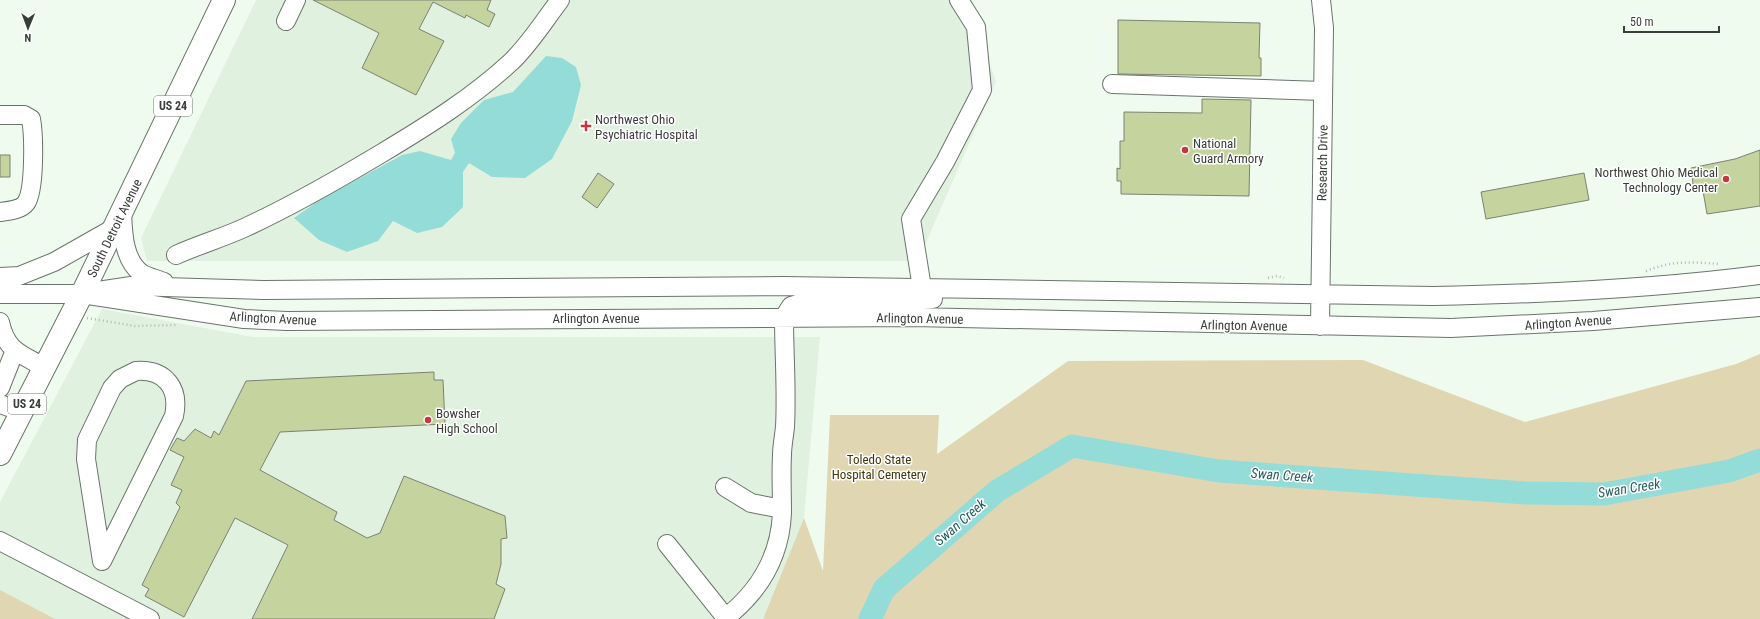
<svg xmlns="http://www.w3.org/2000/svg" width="1760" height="619" viewBox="0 0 1760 619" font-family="'Roboto Condensed',sans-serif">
	<rect width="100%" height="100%" fill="#f0fbef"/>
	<path fill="#e1f1df" d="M256,0H968L996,82L918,261H147L141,238Z
		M102,309L253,337H820L804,518L763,619H0V502Z"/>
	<path fill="#e0d7b2" d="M1760,354V619H763L804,518L823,571L830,415H939L937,454L1068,361L1363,360L1525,422L1736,364Z
		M0,590L55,619H0Z"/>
	<path fill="#94dcd8" d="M546,56L562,58L576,67L581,85L572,121L552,159L525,178L492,177L469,163L463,172V207L442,227L417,233L393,221L378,241L347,252L319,240L294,218L318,201L402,155L420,151L451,160L455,153L451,139L461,123L484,100L513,92Z"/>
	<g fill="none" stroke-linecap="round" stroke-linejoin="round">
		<path stroke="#94dcd8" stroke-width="23" d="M870,619L884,589L997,491L1072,446L1219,471L1526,493L1604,494L1729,471L1760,460"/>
	</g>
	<path fill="#c5d39e" stroke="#7d8174" d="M313,0H491L487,10L495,14L489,27L466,15L465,18L433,2L419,29L444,41L416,95L362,68L379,33Z
		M1118,20L1260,23L1259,58H1261V76L1118,74Z
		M1202,99L1251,100L1249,196L1121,194V181H1117V168L1120,169V141H1124V112L1202,113Z
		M1760,150V206L1707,214L1703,191L1694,192L1691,168L1735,159Z
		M0,155H10V177H0Z
		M598,173L614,184L597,208L582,197Z
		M1584,173L1589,200L1486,219L1481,192Z
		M434,372V380H443L445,424L280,432L260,470L337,512L334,520L367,538L380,533L404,476L505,516L507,538L501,539V564L496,584L505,589L494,619H252L288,545L235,518L184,617L145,596L149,589L142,585L180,507L176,503L182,490L171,485L184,457L170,450L177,438L184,441L195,429L211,438L214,431L219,435L246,381Z"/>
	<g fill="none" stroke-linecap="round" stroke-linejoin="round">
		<defs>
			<path id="minor" d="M286,21L296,0
				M1112,84L1323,91
				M0,115H24L31,119C34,135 35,190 26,203C21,210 8,211 0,212
				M122,212C123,232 123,259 141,273C147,277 157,279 164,282
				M176,255C198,245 222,238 244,228C292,206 337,180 382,153C427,126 472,98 511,62C530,44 544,21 560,0
				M0,277L19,276L54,262L114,228
				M922,288L911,219L945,162L982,90L976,27L959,0
				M98,291L131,286L264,290L783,286L1433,296C1542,294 1652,289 1760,275
				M0,294H82L244,319L287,321L913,317L1451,328L1593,321L1760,307
				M0,322C6,351 21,354 44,367
				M1320,326L1324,28L1321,0
				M136,371C165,369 180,388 174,416L102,561L86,459L87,440L112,388L120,379Z
				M0,388L15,350
				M0,404L23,412
				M725,487L751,503L782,509
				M0,541L150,619
				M667,544L726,618
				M724,619C759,592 780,558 782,513C782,493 781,474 782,455C782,446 784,437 785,427C787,391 784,354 784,317L791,306L807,301L873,302L933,299"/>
			<path id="major" d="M0,454L82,294L224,0"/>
		</defs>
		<use href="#minor" stroke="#6b746a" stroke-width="20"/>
		<use href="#major" stroke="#6b746a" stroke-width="24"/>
		<path stroke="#b2bab1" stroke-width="2.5" stroke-dasharray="1 3" stroke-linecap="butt" d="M1646,271C1674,260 1691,262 1720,264
			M1268,278L1277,276L1284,278
			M87,318L135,326L176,325"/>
		<use href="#minor" stroke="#fff" stroke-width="18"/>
		<use href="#major" stroke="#fff" stroke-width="22"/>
	</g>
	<g fill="#c7383d" stroke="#fff" stroke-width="1.5">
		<path d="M584 120h4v4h4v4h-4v4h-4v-4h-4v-4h4z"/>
		<circle cx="1185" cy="150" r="4"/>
		<circle cx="1726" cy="179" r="4"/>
		<circle cx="428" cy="420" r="4"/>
	</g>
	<g text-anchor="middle" stroke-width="3" stroke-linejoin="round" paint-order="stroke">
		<g fill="#fff" stroke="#757875" stroke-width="1">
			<rect x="154" y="96" width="38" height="20" rx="3"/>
			<rect x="8" y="394" width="38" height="20" rx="3"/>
		</g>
		<g font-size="12" font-weight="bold" fill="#3a3e3a">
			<text x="173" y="110">US 24</text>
			<text x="27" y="408">US 24</text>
		</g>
		<g font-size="13" fill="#3a3e3a" stroke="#fff" text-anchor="start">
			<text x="595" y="124">Northwest Ohio<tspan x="595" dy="15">Psychiatric Hospital</tspan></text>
			<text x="1193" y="148">National<tspan x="1193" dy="15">Guard Armory</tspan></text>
			<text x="1718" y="177" text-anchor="end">Northwest Ohio Medical<tspan x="1718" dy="15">Technology Center</tspan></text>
			<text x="436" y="418">Bowsher<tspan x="436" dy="15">High School</tspan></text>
		</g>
		<g font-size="13" fill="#3a3e3a" stroke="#fff">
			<text transform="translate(1322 163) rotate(-89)" y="5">Research Drive</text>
			<text transform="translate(114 228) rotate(-64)" y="5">South Detroit Avenue</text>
			<text transform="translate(273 318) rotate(3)" y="5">Arlington Avenue</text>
			<text x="596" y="323">Arlington Avenue</text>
			<text transform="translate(920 318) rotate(1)" y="5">Arlington Avenue</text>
			<text transform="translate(1568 322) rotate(-4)" y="5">Arlington Avenue</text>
			<text transform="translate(1244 325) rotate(1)" y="5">Arlington Avenue</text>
		</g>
		<g font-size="13" fill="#40360a" stroke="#fff">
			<text x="879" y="464">Toledo State<tspan x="879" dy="15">Hospital Cemetery</tspan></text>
		</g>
		<g font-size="14" font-style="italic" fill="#26615e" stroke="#fff">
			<text transform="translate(1282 475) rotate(4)" y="5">Swan Creek</text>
			<text transform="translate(1629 488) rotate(-9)" y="5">Swan Creek</text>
			<text transform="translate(960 522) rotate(-41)" y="5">Swan Creek</text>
		</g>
	</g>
	<g transform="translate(28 28) rotate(181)" stroke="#ffffff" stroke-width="3" paint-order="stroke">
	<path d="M0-3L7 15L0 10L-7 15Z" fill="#3a3e3a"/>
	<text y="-6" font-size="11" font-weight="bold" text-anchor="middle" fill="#3a3e3a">N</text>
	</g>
	<path d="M1624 26v6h95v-6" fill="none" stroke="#3a3e3a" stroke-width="2"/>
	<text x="1630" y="26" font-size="12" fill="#3a3e3a" stroke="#ffffff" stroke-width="3" paint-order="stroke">50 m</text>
</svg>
